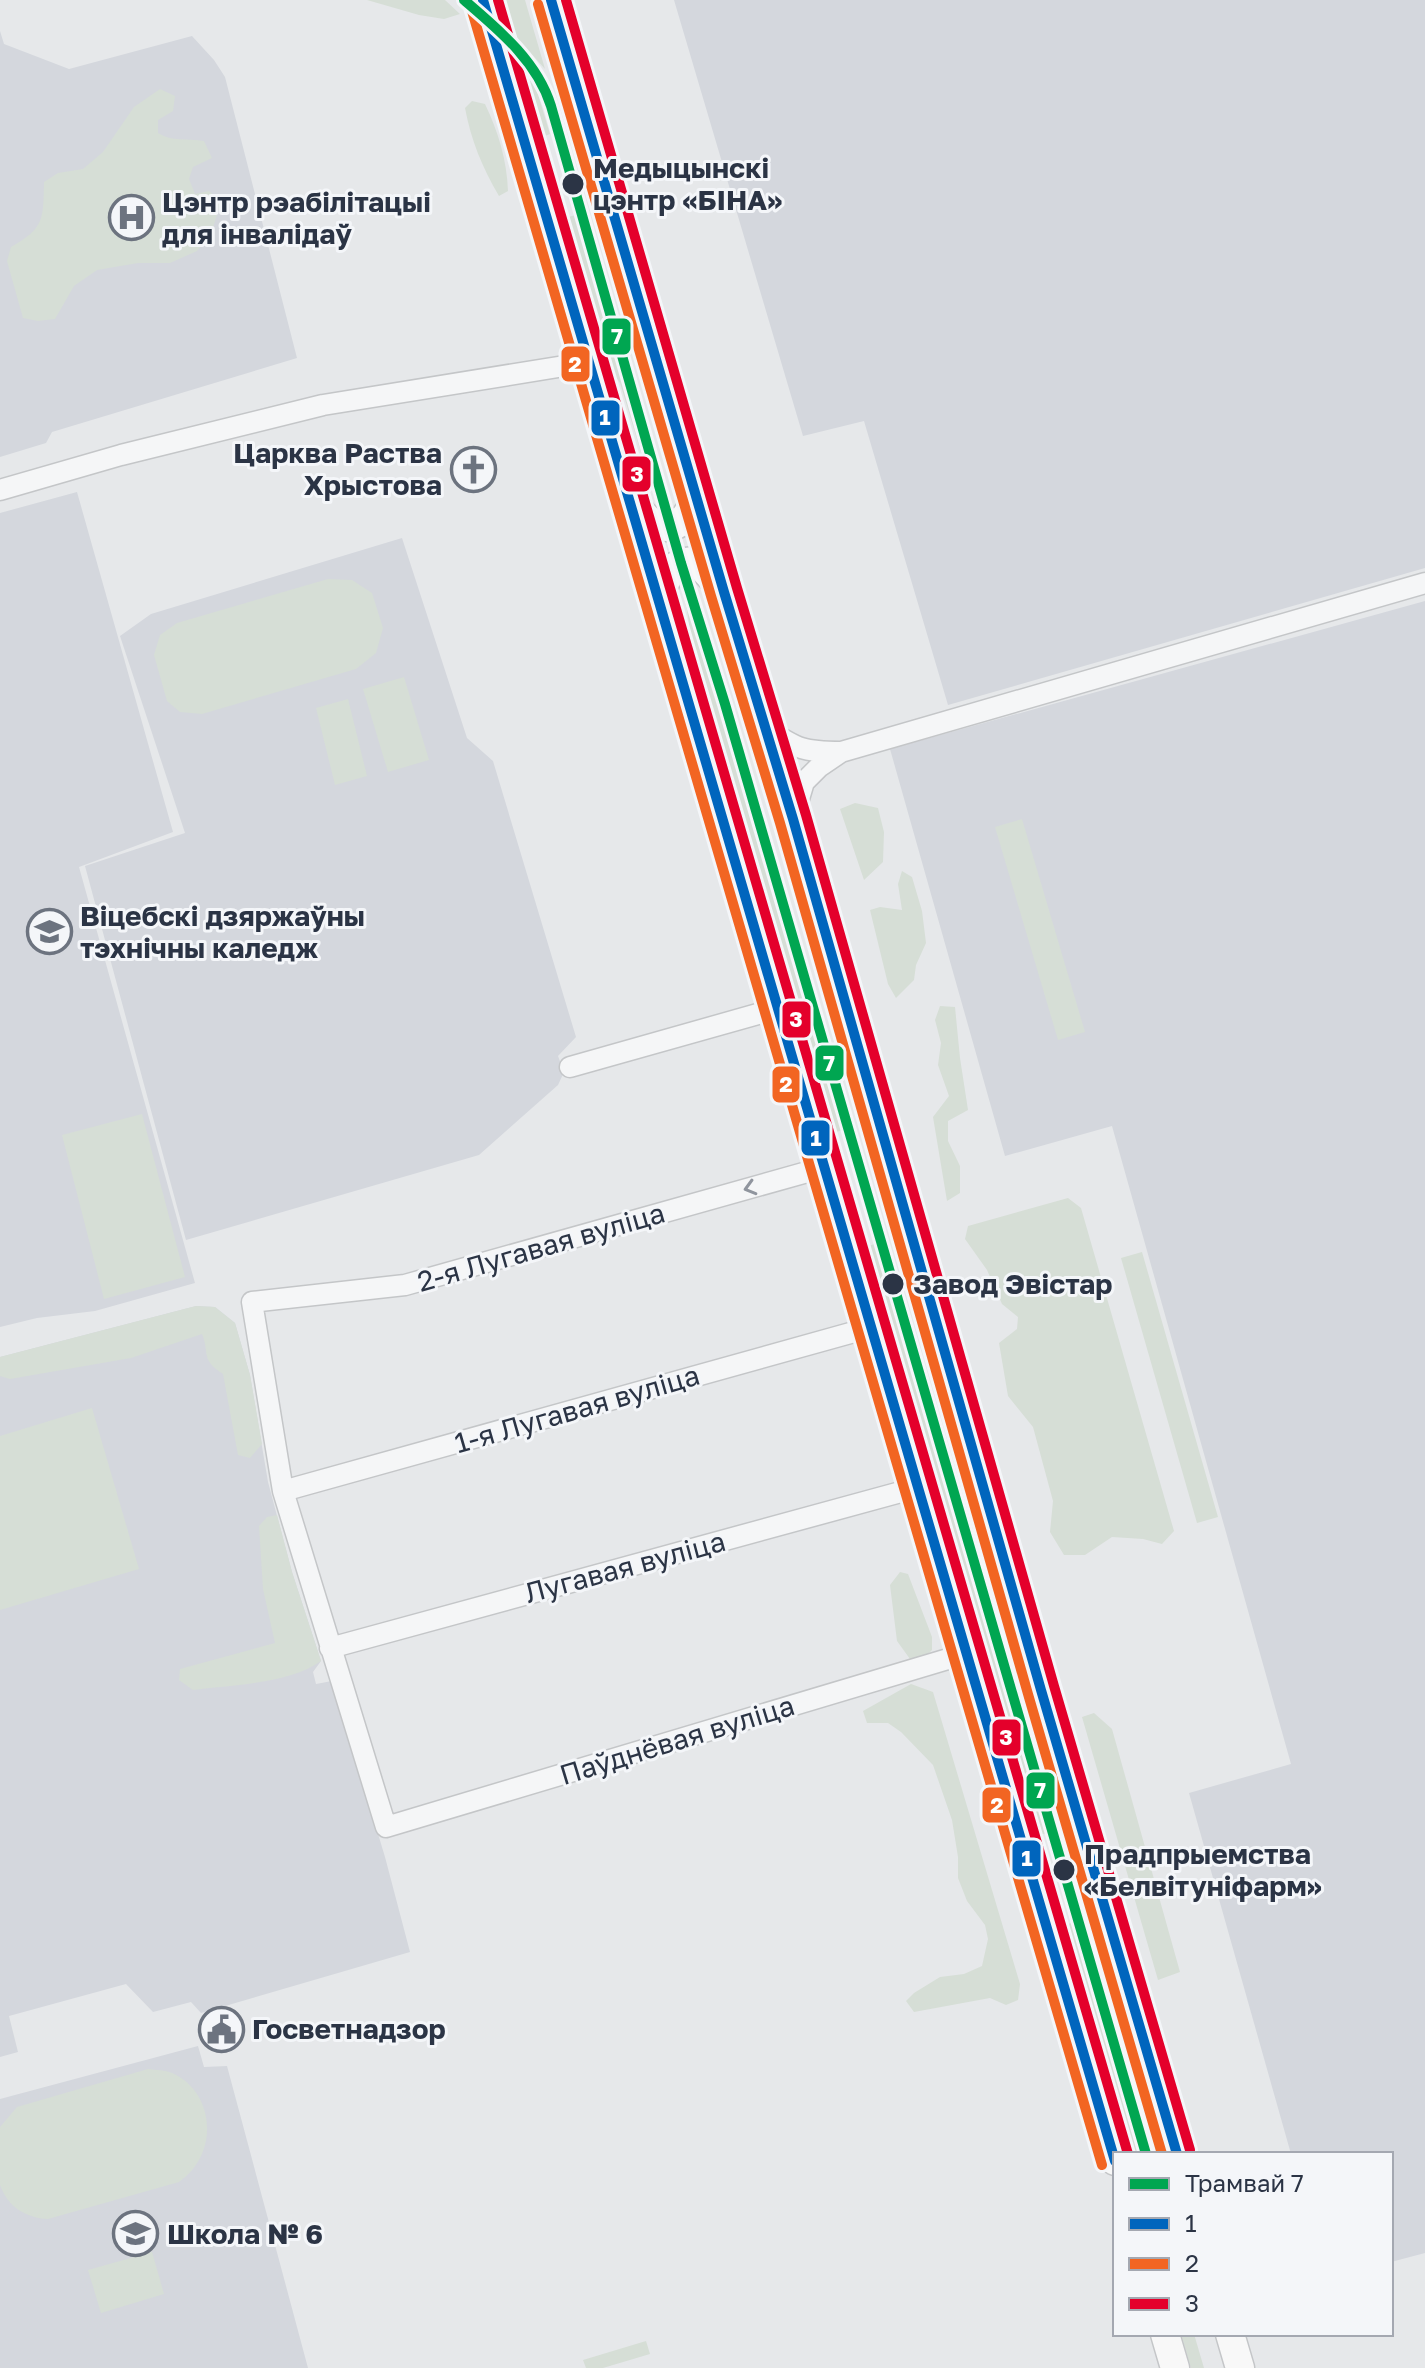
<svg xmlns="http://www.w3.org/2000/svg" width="1425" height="2368" viewBox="0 0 1425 2368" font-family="'Golos Text',sans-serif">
	<rect width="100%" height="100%" fill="#e6e8ea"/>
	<path fill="#d4d7dd" d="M674,0H1425V568L948,705L864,421L803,436Z
		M0,31L4,44L69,69L192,36L214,60L225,77L297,358L52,432L46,443L0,457Z
		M77,492L173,832L79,867L195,1283L95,1311L37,1318L0,1327V513Z
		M402,538L467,738L493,761L576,1037L558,1056L564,1072L558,1085L479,1155L186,1240L85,866L185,833L120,636L151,614Z
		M1425,601V2253L1391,2262V2154H1291L1189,1793L1291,1764L1112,1126L1005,1156L890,749Z
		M196,1306L215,1307L235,1323L250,1375L268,1482L292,1572L321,1661L313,1672L316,1684L332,1681L385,1857L410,1952L201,2013L191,2002L153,2012L126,1984L9,2016L18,2052L0,2057V1357Z
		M198,2046L204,2067L227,2066L308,2368H0V2099Z"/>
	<path fill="#d6ded6" d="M367,0H445L460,14L444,19L419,15Z
		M505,0H525L545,69L517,38Z
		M517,61L537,91L550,134L542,137Z
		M160,89L175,96L173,111L158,120V133C172,142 187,138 204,141L212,158L193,167L189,179L195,194L209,191L221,202L211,234L197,251L170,263H138L97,270L74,286L55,319L38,321L23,318L7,261L11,247C45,228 43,219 44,182L58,173L83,169L103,152L134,107Z
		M472,101L485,104C498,131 507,160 508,191L499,196C482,167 471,140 465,108Z
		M589,166L673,455L683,505H680L582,168Z
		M579,214L665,510L659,512L620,383L612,372L565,218Z
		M681,569L844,1130L832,1133L693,653L687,610L677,574Z
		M700,572L707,580L727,649L747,700L899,1221L890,1223Z
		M328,579L352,580L372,593L383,628L376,653L356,669L202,714L180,712L167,701L154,655L160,635L177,623Z
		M404,677L429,760L388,772L363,689Z
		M348,699L367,776L335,785L316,708Z
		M855,803L878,808L884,832L883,862L864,880L840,809Z
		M1022,819L1085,1032L1058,1040L995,827Z
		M902,871L912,877L922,911L926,943L916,965L914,980L896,998L888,984L870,910L880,907L902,910L898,884Z
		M940,1006L955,1007L960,1058L968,1110L948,1121V1141L960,1166V1193L947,1201L933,1117L949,1096L938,1065L941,1043L935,1020Z
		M142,1114L185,1277L104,1299L62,1135Z
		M1068,1198L1081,1208L1174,1531L1162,1544L1143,1539L1112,1537L1085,1555H1064L1050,1532L1053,1501L1033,1427L1008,1396L999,1343L1017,1329L1018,1317L1002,1304L987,1270L965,1239L968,1226Z
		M877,1243L1047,1833L1036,1836L866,1247Z
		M1142,1252L1218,1517L1197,1523L1121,1258Z
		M196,1306L215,1307L235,1323L250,1375L262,1444L250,1458L238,1455L223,1374C200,1359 210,1354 202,1334L131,1358L10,1379L0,1376V1357Z
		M92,1408L139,1569L0,1610V1436Z
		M277,1515L292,1572L321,1661C289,1684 231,1685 193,1690L179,1680L180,1669L275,1643L263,1589L259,1526L267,1517Z
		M900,1572L908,1574L932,1637V1650L925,1657L910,1659L897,1641L890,1585Z
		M911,1684L933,1692L1020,1984L1018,2000L1006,2005L990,1998L914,2012L906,2001L914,1993L940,1977L964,1974L982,1966L988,1939L985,1925L967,1901L958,1878V1857L952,1820L933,1765L901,1732L888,1723H867L863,1711Z
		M1094,1713L1112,1729L1180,1972L1158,1980L1082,1717Z
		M1075,1922L1142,2154H1128L1061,1926Z
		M148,2069C156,2070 165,2070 172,2073C209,2089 218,2138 193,2169C189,2174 184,2178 179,2182L48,2219C26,2218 8,2207 0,2185V2127L17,2107Z
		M152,2252L164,2294L101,2313L88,2270Z
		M1181,2334H1194L1204,2368H1191Z
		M646,2341L650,2354L603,2368H586L583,2360Z"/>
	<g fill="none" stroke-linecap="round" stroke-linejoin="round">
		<defs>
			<path id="street" d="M0,490L121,455L323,405L589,362
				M765,728C798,749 802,752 841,752L1425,583
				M793,819L804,782L819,767L841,752
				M570,1067L779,1008
				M825,1167L405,1285L252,1302L283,1491L386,1827L968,1653
				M283,1491L872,1327
				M330,1648L919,1487"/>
			<path id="secondary" d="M483,0L659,606L714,786L1115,2161
				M551,0L724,592L793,819L1041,1690L1177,2154
				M630,498C637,506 644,518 653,523C677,536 690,515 695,495
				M659,606C663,585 671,554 698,563L721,588
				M1165,2334L1175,2368
				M1230,2334L1240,2368"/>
		</defs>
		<use href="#street" stroke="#c4c6c8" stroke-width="23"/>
		<use href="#secondary" stroke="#c4c6c8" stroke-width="31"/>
		<use href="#street" stroke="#f5f6f7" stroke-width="20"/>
		<use href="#secondary" stroke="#f8f8f8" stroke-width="28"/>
		<defs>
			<path id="bus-1" d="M483,0L1115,2161
				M551,0L724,592L793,819L1041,1690L1177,2154"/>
			<path id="bus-2" d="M470,4L1102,2165
				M538,4L711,596L780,823L1028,1694L1162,2154"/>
			<path id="bus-3" d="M498,0L1128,2154
				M566,0L737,588L806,815L1054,1686L1190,2150"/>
		</defs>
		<use href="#bus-1" stroke="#f4f6f9" stroke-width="16"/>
		<use href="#bus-2" stroke="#f4f6f9" stroke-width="16"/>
		<use href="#bus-3" stroke="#f4f6f9" stroke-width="16"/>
		<use href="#bus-1" stroke="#0065bd" stroke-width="10"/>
		<use href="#bus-2" stroke="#f26522" stroke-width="10"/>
		<use href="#bus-3" stroke="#e4002b" stroke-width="10"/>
		<defs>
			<path id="tram-1" d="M464,0C499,30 537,61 551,106L681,563L725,704L1146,2154"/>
		</defs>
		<use href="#tram-1" stroke="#f4f6f9" stroke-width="16"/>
		<use href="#tram-1" stroke="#00a651" stroke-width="10"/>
	</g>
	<defs><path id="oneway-chevron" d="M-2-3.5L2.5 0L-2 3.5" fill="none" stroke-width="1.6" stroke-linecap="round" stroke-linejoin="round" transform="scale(2)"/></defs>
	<use stroke="#90959e" href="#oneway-chevron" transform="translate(750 1188) rotate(164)"/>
	<defs>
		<symbol id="hospital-ring" viewBox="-11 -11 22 22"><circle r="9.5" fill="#f4f6f9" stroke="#6c737f" stroke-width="1.5"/><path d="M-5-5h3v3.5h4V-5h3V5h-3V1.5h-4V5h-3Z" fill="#6c737f"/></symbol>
		<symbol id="church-ring" viewBox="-11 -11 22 22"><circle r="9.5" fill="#f4f6f9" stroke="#6c737f" stroke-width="1.5"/><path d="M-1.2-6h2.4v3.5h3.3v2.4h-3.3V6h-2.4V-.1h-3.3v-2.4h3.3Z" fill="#6c737f"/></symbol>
		<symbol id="university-ring" viewBox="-11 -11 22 22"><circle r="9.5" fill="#f4f6f9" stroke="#6c737f" stroke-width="1.5"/><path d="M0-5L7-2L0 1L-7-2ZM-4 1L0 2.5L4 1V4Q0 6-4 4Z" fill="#6c737f"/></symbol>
		<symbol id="civic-ring" viewBox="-11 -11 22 22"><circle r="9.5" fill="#f4f6f9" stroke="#6c737f" stroke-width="1.5"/><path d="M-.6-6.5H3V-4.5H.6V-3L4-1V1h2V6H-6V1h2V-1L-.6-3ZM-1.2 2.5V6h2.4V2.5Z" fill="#6c737f"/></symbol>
		<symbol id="school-ring" viewBox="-11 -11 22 22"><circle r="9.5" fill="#f4f6f9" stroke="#6c737f" stroke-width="1.5"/><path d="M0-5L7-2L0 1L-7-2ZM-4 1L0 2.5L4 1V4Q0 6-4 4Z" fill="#6c737f"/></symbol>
	</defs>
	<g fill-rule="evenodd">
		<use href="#hospital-ring" x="106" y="192" width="51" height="51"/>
		<use href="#church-ring" x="448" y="444" width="51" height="51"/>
		<use href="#university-ring" x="24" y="906" width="51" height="51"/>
		<use href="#civic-ring" x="196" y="2004" width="51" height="51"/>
		<use href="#school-ring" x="110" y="2208" width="51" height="51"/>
	</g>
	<g fill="#2b3445" stroke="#f4f6f9" stroke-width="3">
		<circle cx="573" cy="184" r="12"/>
		<circle cx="893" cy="1284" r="12"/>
		<circle cx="1064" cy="1870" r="12"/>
	</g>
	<g text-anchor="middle" stroke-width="6" stroke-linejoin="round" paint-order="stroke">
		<g font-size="28" font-weight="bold" fill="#2b3445" stroke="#f4f6f9" text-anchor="start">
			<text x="593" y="178">Медыцынскі<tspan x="593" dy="32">цэнтр «БІНА»</tspan></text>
			<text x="913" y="1294">Завод Эвістар</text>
			<text x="1084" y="1864">Прадпрыемства<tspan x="1084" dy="32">«Белвітуніфарм»</tspan></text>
		</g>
		<g font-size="28" font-weight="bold" fill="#2b3445" stroke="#f4f6f9" text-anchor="start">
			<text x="162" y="212">Цэнтр рэабілітацыі<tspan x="162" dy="32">для інвалідаў</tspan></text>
			<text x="442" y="463" text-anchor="end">Царква Раства<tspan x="442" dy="32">Хрыстова</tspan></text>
			<text x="80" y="926">Віцебскі дзяржаўны<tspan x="80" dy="32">тэхнічны каледж</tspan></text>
			<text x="252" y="2039">Госветнадзор</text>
			<text x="167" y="2244">Школа № 6</text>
		</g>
		<g font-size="28" fill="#2b3445" stroke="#f4f6f9">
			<text transform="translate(541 1247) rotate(-16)" y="10">2-я Лугавая вуліца</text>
			<text transform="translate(577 1409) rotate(-16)" y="10">1-я Лугавая вуліца</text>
			<text transform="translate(625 1567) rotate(-15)" y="10">Лугавая вуліца</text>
			<text transform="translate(677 1740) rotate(-17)" y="10">Паўднёвая вуліца</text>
		</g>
	</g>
	<g stroke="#f4f6f9" stroke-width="3">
		<rect x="601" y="317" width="31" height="39" rx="8" fill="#00a651"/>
		<rect x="560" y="345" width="31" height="38" rx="8" fill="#f26522"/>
		<rect x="590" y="399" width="31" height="38" rx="8" fill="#0065bd"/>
		<rect x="621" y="455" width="31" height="38" rx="8" fill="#e4002b"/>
		<rect x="781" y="1000" width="31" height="39" rx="8" fill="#e4002b"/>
		<rect x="814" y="1044" width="31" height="38" rx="8" fill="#00a651"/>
		<rect x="771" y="1065" width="30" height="39" rx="8" fill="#f26522"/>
		<rect x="800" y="1119" width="31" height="38" rx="8" fill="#0065bd"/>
		<rect x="991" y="1718" width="31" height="39" rx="8" fill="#e4002b"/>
		<rect x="1025" y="1771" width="31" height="39" rx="8" fill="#00a651"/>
		<rect x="981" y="1786" width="31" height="38" rx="8" fill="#f26522"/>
		<rect x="1011" y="1839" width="31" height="39" rx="8" fill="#0065bd"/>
	</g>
	<g font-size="22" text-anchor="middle" font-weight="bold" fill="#fff">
		<text x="617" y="344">7</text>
		<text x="575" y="372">2</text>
		<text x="605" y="425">1</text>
		<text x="637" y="482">3</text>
		<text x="796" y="1027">3</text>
		<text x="829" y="1071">7</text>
		<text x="786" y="1092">2</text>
		<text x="816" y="1146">1</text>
		<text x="1006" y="1745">3</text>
		<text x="1040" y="1798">7</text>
		<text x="997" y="1813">2</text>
		<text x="1027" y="1866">1</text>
	</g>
	<rect x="1113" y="2152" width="280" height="184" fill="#f4f6f9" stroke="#a4a8b1" stroke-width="2"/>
	<rect x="1129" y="2178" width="40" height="12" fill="#00a651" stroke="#a4a8b1" stroke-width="2"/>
	<text x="1185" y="2192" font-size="24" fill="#2b3445">Трамвай 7</text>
	<rect x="1129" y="2218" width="40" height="12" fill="#0065bd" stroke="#a4a8b1" stroke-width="2"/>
	<text x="1185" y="2232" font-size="24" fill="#2b3445">1</text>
	<rect x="1129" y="2258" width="40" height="12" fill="#f26522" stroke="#a4a8b1" stroke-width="2"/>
	<text x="1185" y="2272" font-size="24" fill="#2b3445">2</text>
	<rect x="1129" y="2298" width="40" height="12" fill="#e4002b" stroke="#a4a8b1" stroke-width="2"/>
	<text x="1185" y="2312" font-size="24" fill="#2b3445">3</text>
</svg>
